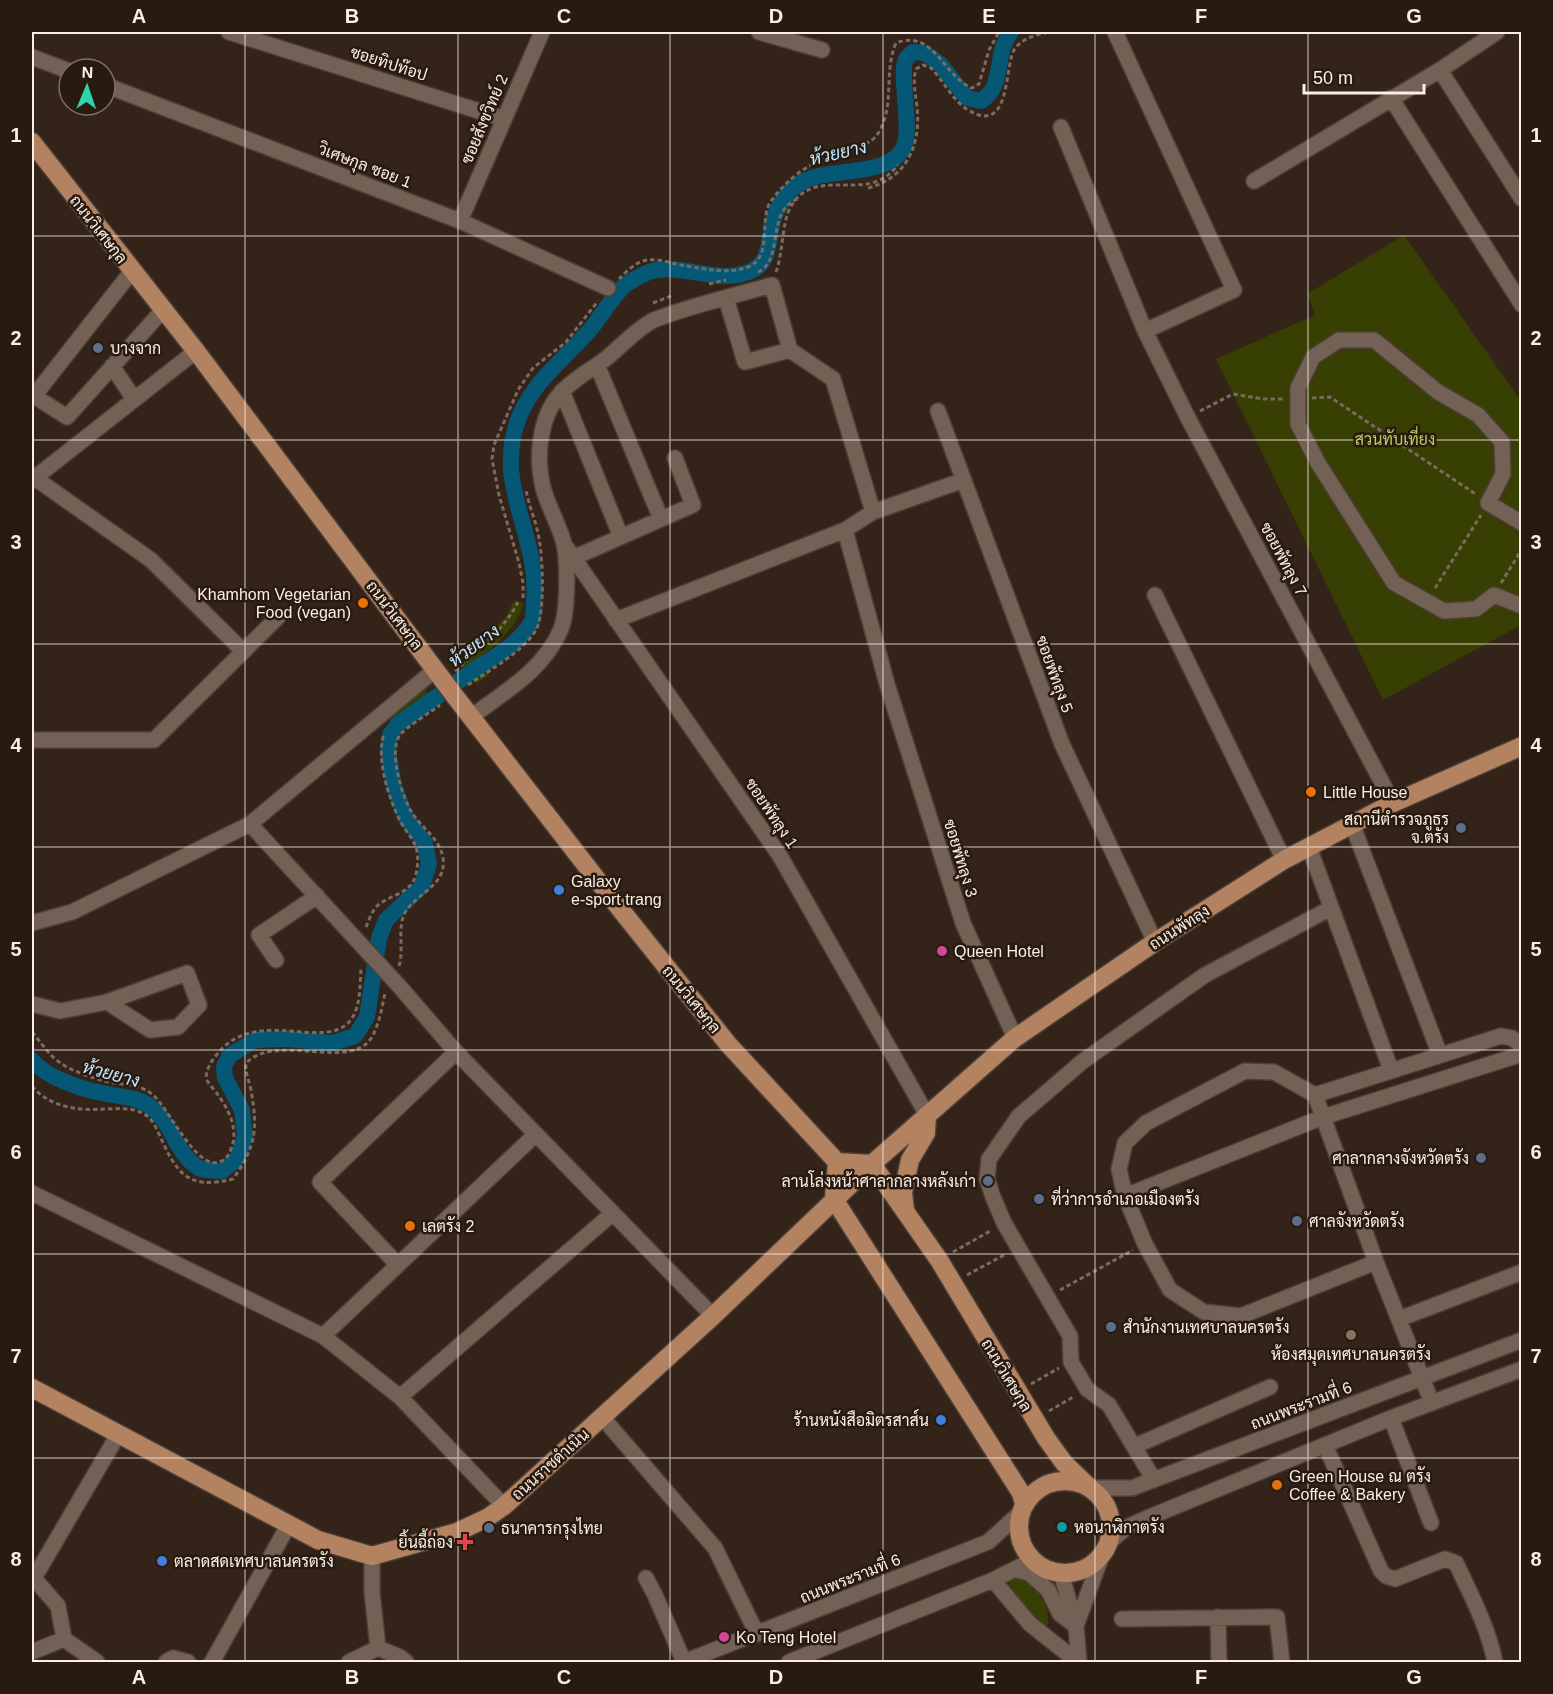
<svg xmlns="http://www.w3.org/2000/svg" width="1553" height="1694" viewBox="0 0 1553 1694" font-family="Arial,Sarabun,sans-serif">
	<rect width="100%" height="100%" fill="#342319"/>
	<path fill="#373f02" d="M1404,235L1521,401V625L1383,700L1216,359L1315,315L1307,294Z
		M514,601L524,604C512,633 500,641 477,660L489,675L476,684L458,661L505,618Z
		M424,689L437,705L430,711L423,702L393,725L387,717Z
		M1018,1577C1035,1583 1051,1607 1048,1625L1043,1627L1037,1626L1009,1590V1582L1012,1578Z"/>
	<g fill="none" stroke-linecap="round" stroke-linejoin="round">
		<path stroke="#055875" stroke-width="16" d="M32,1060C45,1077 81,1089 102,1093C119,1097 136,1096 151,1107C173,1123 175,1154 199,1168C205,1171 215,1170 222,1171L237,1159L245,1136L242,1110L225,1078L224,1067L229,1056L255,1040L287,1039L332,1043L355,1036L367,1017L379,938L386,920L422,886L429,864L425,843L406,818L394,786L388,752L390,735L398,724C422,707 447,690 471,672C492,658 520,644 532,621C534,615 534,607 534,601C540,533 491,484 520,415C535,380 565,358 589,331C601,317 610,300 623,287C629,282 642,275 649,272C679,261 720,287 753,270C771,261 768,238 773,221C777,206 788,190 802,182C829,166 894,179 905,144C911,122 899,72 906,59C908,56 911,54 913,52L925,53L940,64L967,98L981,101C1006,85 993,55 1011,32"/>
		<defs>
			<path id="minor" d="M229,32L504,119
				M759,32L822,50
				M1115,32L1234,290L1145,331
				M32,57L69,71
				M1440,70L1522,199
				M105,85L460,221L608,288
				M1391,98L1522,305
				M1061,127L1145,331L1188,418L1393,803
				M1254,181L1440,70L1497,32
				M460,221L542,32
				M132,271L34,396L67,417L163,310
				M790,350L833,379L873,512
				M597,365L661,519
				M112,366L134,399
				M562,391L621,537
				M938,411L1062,744L1155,942
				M32,476L151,560L243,651
				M32,480L196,351
				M1522,523L1488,503L1503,474L1502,442L1478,415L1438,392L1374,340H1339L1313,357L1298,388V424L1318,463L1394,583L1444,611L1476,609L1494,595L1522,606
				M845,530L887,684L963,923L1015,1038
				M564,544L780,856L927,1115
				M573,558L693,505L675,458
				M1155,595L1284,860
				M616,620L845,530L873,512L964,480
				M471,717C504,692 544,670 561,629C568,611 568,563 564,544C559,523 546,504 542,483C536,455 540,415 561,393C573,379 593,369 608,357C621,346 639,327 654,320C692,305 733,296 772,285L790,350L745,362L726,298
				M32,740H154L278,617
				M250,824L400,987L456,1052L713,1316
				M1352,824L1440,1055
				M1309,847L1391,1070
				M32,923L72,912L250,824L436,669
				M276,960L259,935L317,896
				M32,1004L60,1011L107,1002L187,973L199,1005L178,1027L150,1030L107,1002
				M1315,1095L1376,1262L1432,1403
				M32,1193L323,1336L400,1397L504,1506
				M1125,1196L1323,1117L1522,1054
				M1376,1262L1241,1316L1204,1312L1170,1290L1145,1244L1125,1196L1119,1169L1125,1143L1146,1123L1245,1071L1274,1072L1315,1095L1501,1036L1512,1038L1522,1046
				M397,1264L320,1182L456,1052
				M1399,1319L1522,1272
				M323,1336L535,1135
				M400,1397L613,1213
				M602,1417L715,1548L757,1634
				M1391,1418L1431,1523
				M1325,1445L1381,1571L1386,1576L1395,1579L1445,1559L1456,1563C1471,1595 1488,1627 1495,1662
				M1135,1446L1270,1387
				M1154,1480L1109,1405L1087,1389L1071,1362L1070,1336L1004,1223L993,1197L987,1179L989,1159L1019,1116L1083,1061L1205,975L1331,908
				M1090,1488H1132L1522,1340
				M1107,1544L1127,1527L1147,1518L1391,1418L1522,1369
				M372,1556V1592L378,1648L400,1657L406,1662
				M1017,1570L1029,1573L1048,1590L1060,1614L1076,1626
				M1061,1573L1076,1626L1079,1662
				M32,1576L58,1606L64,1639L97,1662
				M34,1578L119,1433
				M646,1578L655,1595L684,1662
				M993,1580L1030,1624L1078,1662
				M1218,1617L1219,1662
				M1122,1619L1277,1617L1282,1662
				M1076,1626L1102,1555
				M32,1652L64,1639
				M166,1662L173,1658L188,1662
				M212,1662L289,1524
				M349,1662L378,1648
				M684,1662L988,1542L1020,1513
				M789,1662L993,1580L1033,1560"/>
			<path id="major" d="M32,142L196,351L454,695L609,895L728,1044L837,1162L872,1164L939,1260L1046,1438L1064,1463L1090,1488
				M837,1162L834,1199L1021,1493L1024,1504
				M905,1211L903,1192L910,1160L926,1133L927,1115
				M32,1388L318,1540L372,1556L457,1532L487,1518L504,1506L713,1316L872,1164L1015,1038L1155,942L1284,860L1393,803L1522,746
				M1019 1527a46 46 0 1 1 92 0a46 46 0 1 1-92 0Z"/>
		</defs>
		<use href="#minor" stroke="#4c3e36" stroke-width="18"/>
		<use href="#major" stroke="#4c3e36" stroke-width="21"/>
		<path stroke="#7a6b62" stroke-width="3" stroke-dasharray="4.5 3" stroke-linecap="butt" d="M868,188C907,178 921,145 917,107C916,94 912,83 916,69L923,65L931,68C943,80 953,101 968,110C1011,136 1004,69 1014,50C1021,38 1042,32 1056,32
			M758,272C785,259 765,211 798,199
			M776,272C783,253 782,223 790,208C811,170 851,194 880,180C887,177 893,171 898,165
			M619,279C625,273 633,265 640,262C652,257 665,261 676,264C699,268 726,275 748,267C774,257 758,219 771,201C783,185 798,171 815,163C831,155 868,148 877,135C896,107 883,72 896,43C933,28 944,77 972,88L979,84L989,50L999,32
			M709,284L726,280
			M653,303L671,296
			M1312,398L1330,397L1477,495
			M1200,411L1233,394L1263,399H1285
			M1501,583L1522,549
			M1435,588L1481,515
			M523,598V583L519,563L499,495L492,459L494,445L518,390L533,368L566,342L598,301
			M455,671C478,650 504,630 518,602
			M468,685C488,671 523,652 536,630C545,614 543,558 539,539C537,523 529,507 526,490
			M366,927C369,920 372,911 377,906C388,896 407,894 414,880C418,871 419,856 416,847C412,837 404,829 399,819C388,795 376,760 384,733
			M399,966C405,948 395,924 408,908C421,892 447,883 443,858C440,839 422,828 412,813C402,797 388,751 400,735C406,727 431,712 440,705
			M32,1032C39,1040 45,1049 52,1056C65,1069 84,1075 101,1080C118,1086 137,1082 152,1094C169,1108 196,1170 219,1162C226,1160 229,1155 231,1149C239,1130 229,1110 218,1095C215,1090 209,1085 207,1080C203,1069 218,1052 226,1045C264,1013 321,1047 347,1024C361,1012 360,985 361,968
			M32,1086C49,1107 78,1111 104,1109C116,1109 128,1107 140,1112C149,1115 154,1123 158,1132C176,1171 185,1191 233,1179C256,1147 258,1129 251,1090C249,1080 245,1073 246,1063C277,1032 351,1072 372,1037C379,1024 382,1008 385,993
			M953,1252L992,1230
			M967,1275L1006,1254
			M1060,1290L1133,1250
			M1031,1384L1059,1368
			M1049,1411L1075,1396"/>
		<use href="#minor" stroke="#746155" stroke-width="15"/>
		<use href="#major" stroke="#b38261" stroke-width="18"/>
	</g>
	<path fill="none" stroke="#faefe8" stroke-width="1.5" stroke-opacity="0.55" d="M245,32V1662M458,32V1662M670,32V1662M883,32V1662M1095,32V1662M1308,32V1662M32,236H1522M32,440H1522M32,644H1522M32,847H1522M32,1050H1522M32,1254H1522M32,1458H1522"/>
	<g fill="#5c6f8a" stroke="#291a0f" stroke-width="2">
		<circle cx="98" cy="348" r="6"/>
		<circle cx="1461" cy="828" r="6"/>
		<circle cx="1481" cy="1158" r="6"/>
		<circle cx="988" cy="1181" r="6"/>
		<circle cx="1039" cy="1199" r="6"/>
		<circle cx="1297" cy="1221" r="6"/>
		<circle cx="1111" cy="1327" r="6"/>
		<circle cx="489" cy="1528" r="6"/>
	</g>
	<g fill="#e8710a" stroke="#291a0f" stroke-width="2">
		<circle cx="363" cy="603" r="6"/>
		<circle cx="1311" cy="792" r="6"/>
		<circle cx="410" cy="1226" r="6"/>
		<circle cx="1277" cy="1485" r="6"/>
	</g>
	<g fill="#3f7fe0" stroke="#291a0f" stroke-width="2">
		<circle cx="559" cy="890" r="6"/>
		<circle cx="941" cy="1420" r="6"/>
		<circle cx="162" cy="1561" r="6"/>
	</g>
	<g fill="#d1479c" stroke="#291a0f" stroke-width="2">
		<circle cx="942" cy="951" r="6"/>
		<circle cx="724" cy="1637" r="6"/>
	</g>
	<circle fill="#8d6e63" stroke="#291a0f" stroke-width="2" cx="1351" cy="1335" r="6"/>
	<circle fill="#0f9aa8" stroke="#291a0f" stroke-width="2" cx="1062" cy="1527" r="6"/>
	<path fill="#e0444e" stroke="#291a0f" stroke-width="2" d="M462 1533h6v6h6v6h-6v6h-6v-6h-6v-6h6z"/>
	<g text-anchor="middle" stroke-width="5" stroke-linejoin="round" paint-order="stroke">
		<g font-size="16" fill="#faefe8" stroke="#291a0f">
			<text transform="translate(389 63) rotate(18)" y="6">ซอยทิปท๊อป</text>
			<text transform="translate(484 119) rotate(-67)" y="6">ซอยสังขวิทย์ 2</text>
			<text transform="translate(365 165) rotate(21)" y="6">วิเศษกุล ซอย 1</text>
			<text transform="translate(99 229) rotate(52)" y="6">ถนนวิเศษกุล</text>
			<text transform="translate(1284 559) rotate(62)" y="6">ซอยพัทลุง 7</text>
			<text transform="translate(395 615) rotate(53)" y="6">ถนนวิเศษกุล</text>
			<text transform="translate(1055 674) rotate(70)" y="6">ซอยพัทลุง 5</text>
			<text transform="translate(772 813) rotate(56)" y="6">ซอยพัทลุง 1</text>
			<text transform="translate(961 858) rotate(73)" y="6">ซอยพัทลุง 3</text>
			<text transform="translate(1179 927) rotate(-33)" y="6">ถนนพัทลุง</text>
			<text transform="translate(692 999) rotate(51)" y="6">ถนนวิเศษกุล</text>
			<text transform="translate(1007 1375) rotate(59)" y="6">ถนนวิเศษกุล</text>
			<text transform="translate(1301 1405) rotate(-21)" y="6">ถนนพระรามที่ 6</text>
			<text transform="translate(550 1464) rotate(-42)" y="6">ถนนราชดำเนิน</text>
			<text transform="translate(850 1578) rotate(-22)" y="6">ถนนพระรามที่ 6</text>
		</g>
		<g font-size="16" fill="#faefe8" stroke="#291a0f" text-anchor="start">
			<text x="110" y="354">บางจาก</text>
			<text x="351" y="600" text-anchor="end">Khamhom Vegetarian<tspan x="351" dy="18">Food (vegan)</tspan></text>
			<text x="1323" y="798">Little House</text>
			<text x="1449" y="825" text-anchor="end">สถานีตำรวจภูธร<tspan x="1449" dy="18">จ.ตรัง</tspan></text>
			<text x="571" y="887">Galaxy<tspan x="571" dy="18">e-sport trang</tspan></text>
			<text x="954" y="957">Queen Hotel</text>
			<text x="1469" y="1164" text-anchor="end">ศาลากลางจังหวัดตรัง</text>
			<text x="976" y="1187" text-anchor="end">ลานโล่งหน้าศาลากลางหลังเก่า</text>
			<text x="1051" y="1205">ที่ว่าการอำเภอเมืองตรัง</text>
			<text x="1309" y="1227">ศาลจังหวัดตรัง</text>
			<text x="422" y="1232">เลตรัง 2</text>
			<text x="1123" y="1333">สำนักงานเทศบาลนครตรัง</text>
			<text x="1351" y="1360" text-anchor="middle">ห้องสมุดเทศบาลนครตรัง</text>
			<text x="929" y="1426" text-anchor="end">ร้านหนังสือมิตรสาส์น</text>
			<text x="1289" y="1482">Green House ณ ตรัง<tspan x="1289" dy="18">Coffee &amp; Bakery</tspan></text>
			<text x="1074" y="1533">หอนาฬิกาตรัง</text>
			<text x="501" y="1534">ธนาคารกรุงไทย</text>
			<text x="453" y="1548" text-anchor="end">ยิ้นฉี้ถ่อง</text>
			<text x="174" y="1567">ตลาดสดเทศบาลนครตรัง</text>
			<text x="736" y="1643">Ko Teng Hotel</text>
		</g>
		<g font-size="16" fill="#bbcc60" stroke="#291a0f">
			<text x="1395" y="445">สวนทับเที่ยง</text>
		</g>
		<g font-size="18" font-style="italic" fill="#bce7fd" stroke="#291a0f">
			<text transform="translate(838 153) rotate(-13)" y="6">ห้วยยาง</text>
			<text transform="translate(474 646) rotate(-36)" y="6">ห้วยยาง</text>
			<text transform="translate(111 1074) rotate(15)" y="6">ห้วยยาง</text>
		</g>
	</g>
	<rect width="1553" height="1694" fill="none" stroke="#291a0f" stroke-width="66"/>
	<g transform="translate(87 87) rotate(2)"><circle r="28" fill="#291a0f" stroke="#7d6f66" stroke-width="1.5"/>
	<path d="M0-4.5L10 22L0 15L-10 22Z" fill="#2ed4aa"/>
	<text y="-9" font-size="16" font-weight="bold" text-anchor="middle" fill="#faefe8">N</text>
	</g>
	<path d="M1304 84v9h120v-9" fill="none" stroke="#faefe8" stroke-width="3"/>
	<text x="1313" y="84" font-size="18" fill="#faefe8" stroke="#291a0f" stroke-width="4.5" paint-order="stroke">50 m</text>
	<rect x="33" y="33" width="1487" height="1628" fill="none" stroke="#faefe8" stroke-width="2"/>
	<g font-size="20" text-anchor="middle" font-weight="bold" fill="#faefe8">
		<text x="139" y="23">A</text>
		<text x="352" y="23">B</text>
		<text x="564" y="23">C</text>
		<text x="776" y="23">D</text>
		<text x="989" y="23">E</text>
		<text x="1201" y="23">F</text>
		<text x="1414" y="23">G</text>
		<text x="16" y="142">1</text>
		<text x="1536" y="142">1</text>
		<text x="16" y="345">2</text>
		<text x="1536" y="345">2</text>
		<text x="16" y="549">3</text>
		<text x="1536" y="549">3</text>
		<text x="16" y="752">4</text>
		<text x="1536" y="752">4</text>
		<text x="16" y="956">5</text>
		<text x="1536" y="956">5</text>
		<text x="16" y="1159">6</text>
		<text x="1536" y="1159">6</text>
		<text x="16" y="1363">7</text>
		<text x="1536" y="1363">7</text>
		<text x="16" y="1566">8</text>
		<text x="1536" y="1566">8</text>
		<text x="139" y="1684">A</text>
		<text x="352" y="1684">B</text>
		<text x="564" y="1684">C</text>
		<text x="776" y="1684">D</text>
		<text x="989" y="1684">E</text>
		<text x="1201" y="1684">F</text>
		<text x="1414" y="1684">G</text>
	</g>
</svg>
